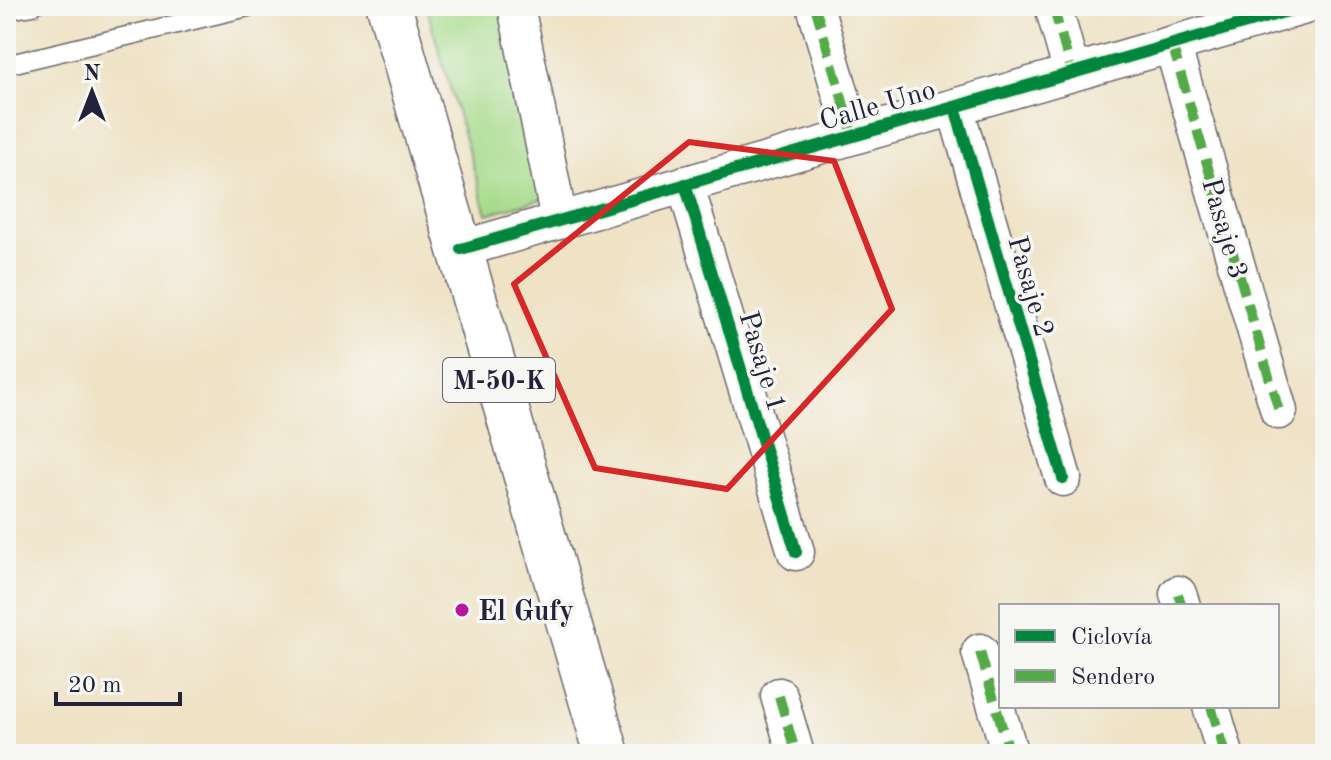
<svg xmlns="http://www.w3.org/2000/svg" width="1331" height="760" viewBox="0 0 1331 760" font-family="'Old Standard TT',serif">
	<rect width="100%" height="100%" fill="#f6f6f2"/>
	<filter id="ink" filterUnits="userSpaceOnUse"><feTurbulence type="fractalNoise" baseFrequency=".0125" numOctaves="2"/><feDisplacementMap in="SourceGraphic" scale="16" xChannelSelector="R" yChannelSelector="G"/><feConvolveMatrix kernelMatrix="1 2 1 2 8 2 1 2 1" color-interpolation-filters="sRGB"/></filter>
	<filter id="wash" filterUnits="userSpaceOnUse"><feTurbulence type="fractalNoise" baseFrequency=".006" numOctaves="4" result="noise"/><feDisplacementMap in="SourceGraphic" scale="32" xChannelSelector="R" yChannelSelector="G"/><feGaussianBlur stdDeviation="1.8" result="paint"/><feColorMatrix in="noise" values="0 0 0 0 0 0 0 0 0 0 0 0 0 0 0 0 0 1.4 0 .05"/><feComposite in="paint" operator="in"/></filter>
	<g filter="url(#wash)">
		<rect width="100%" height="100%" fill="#efe2c5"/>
		<path fill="#a7dc8c" stroke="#647f64" stroke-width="2" d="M426,6H521L574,190L487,214Z"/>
	</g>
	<g filter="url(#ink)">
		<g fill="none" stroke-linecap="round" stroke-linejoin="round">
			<defs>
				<path id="lane" d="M6,10L33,6
					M6,65L252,6"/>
				<path id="street" d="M516,6L559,220
					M815,6L853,136
					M1053,6L1072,73
					M1172,44L1279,411
					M955,107L1063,478
					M685,184L796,552
					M461,249L1305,6
					M1178,594L1182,606
					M980,652L1010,754
					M779,696L796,754
					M1211,706L1225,754"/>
				<path id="primary" d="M389,6L607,754"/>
			</defs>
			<use href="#lane" stroke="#6a656b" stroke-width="21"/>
			<use href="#street" stroke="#6a656b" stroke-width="39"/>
			<use href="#primary" stroke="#6a656b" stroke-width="47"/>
			<use href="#lane" stroke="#fff" stroke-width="18"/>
			<use href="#street" stroke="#fff" stroke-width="36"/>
			<use href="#primary" stroke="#fff" stroke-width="44"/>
			<path stroke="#53aa46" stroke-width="10" stroke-dasharray="20 10" stroke-linecap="butt" d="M815,6L853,136
				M1053,6L1072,73
				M1172,44L1279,411
				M1178,594L1182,606
				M980,652L1010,754
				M779,696L796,754
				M1211,706L1225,754"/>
			<defs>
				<path id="cycleway" d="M955,107L1063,478
					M685,184L796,552
					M461,249L1305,6"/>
			</defs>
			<use href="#cycleway" stroke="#f6f6f2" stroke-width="17"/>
			<use href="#cycleway" stroke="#00873e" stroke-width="12"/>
		</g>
	</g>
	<path fill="none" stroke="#d62828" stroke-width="6" stroke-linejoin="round" d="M689,142L834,161L892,309L727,489L595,468L514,284Z"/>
	<circle fill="#b5179e" stroke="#f6f6f2" stroke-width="3" cx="462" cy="610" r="8"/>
	<g text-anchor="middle" stroke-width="7" stroke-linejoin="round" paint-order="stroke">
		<rect fill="#f6f6f2" stroke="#626272" stroke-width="2" x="443" y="358" width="112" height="44" rx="6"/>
		<g font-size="26" font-weight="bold" fill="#22223b">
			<text x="499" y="389">M-50-K</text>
		</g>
		<g font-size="28" fill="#22223b" stroke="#f6f6f2">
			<text transform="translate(877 104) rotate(-16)" y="10">Calle Uno</text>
			<text transform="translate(1226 228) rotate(74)" y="10">Pasaje 3</text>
			<text transform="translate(1032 286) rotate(74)" y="10">Pasaje 2</text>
			<text transform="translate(764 361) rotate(73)" y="10">Pasaje 1</text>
		</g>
		<g font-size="28" font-weight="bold" fill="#22223b" stroke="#f6f6f2" text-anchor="start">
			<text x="478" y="620">El Gufy</text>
		</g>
	</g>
	<rect width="1331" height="760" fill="none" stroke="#f6f6f2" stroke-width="32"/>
	<rect x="999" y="604" width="280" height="104" fill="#f6f6f2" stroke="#a1a1a9" stroke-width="2"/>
	<rect x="1015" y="630" width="40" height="12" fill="#00873e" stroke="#a1a1a9" stroke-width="2"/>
	<text x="1071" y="644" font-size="24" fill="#22223b">Ciclovía</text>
	<rect x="1015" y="670" width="40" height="12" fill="#53aa46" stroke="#a1a1a9" stroke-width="2"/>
	<text x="1071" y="684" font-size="24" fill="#22223b">Sendero</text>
	<g transform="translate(92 92)" stroke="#f6f6f2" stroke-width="6" paint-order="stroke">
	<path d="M0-6L14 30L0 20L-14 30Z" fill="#22223b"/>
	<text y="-12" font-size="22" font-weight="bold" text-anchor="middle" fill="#22223b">N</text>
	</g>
	<path d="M56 692v12h124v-12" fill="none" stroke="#22223b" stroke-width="4"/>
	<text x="68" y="692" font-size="24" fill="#22223b" stroke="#f6f6f2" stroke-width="6" paint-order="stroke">20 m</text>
</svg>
